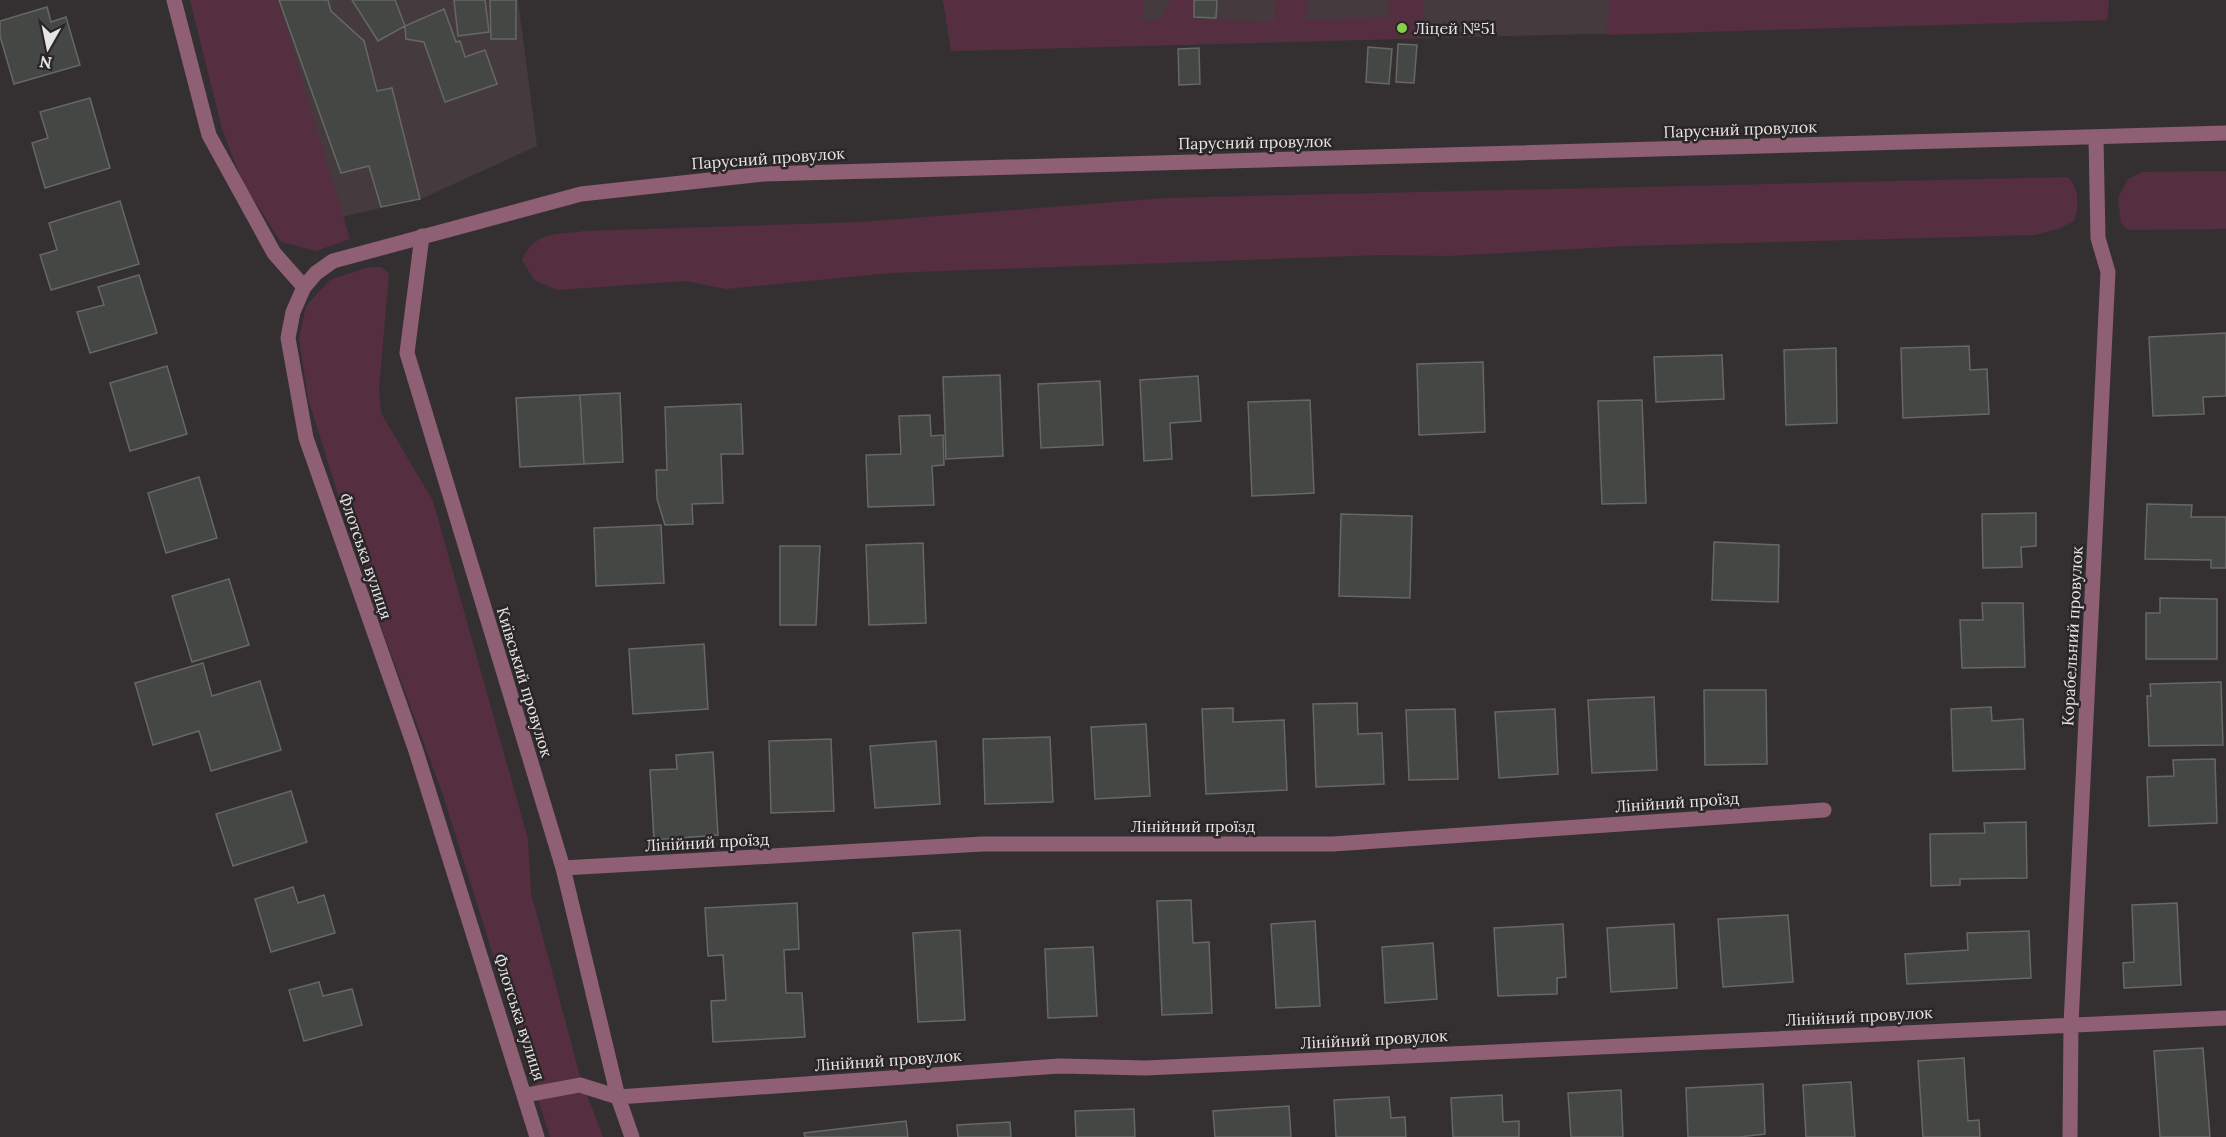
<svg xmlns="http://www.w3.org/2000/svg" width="2226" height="1137" viewBox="0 0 2226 1137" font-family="Lora,serif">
	<rect width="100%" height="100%" fill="#343032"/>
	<path fill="#453b3f" d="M278,0H518L537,146L423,198L342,217Z
		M943,0H2109L2107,20L951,51Z"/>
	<path fill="#552e40" d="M190,0H278L350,239L316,251L281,242L242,181L222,129Z
		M943,0H1143L1144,21L1158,20L1171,0H1193V19L1274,22L1276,0H1308L1306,20L1387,17L1389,0H1423L1422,38L951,51Z
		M1610,0H2109L2107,20L1606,35Z
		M2226,171V229L2128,230L2121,223L2118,198L2128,179L2142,172Z
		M2067,177C2080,187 2079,207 2074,221L2058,229L2035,235L1627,246L1448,256L1382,255L890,273L726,289L686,281L557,290L534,280L522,260C535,231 556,235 584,231L861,222L1166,198Z
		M369,267H381L389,273L379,388L381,413L433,501L528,839L531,893L580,1076L603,1137H550L443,795L369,594L308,398L299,339L306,306L330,280Z"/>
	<path fill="#454744" stroke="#666865" stroke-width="1.5" d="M279,0H328L331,11L364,41L377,91L392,88L420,199L381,207L369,166L341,173Z
		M352,0H395L405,26L378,41Z
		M454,0H485L489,32L458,36Z
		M490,0H516V39H491Z
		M1194,0H1217L1216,18L1194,17Z
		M47,7L51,22L66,17L80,65L14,84L0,36V21Z
		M444,9L456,42L460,41L465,57L485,50L497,84L445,102L424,42L406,39L405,26Z
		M1398,44L1417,45L1414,83L1396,82Z
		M1368,47L1392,49L1389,84L1366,82Z
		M1199,48L1200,84L1179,85L1178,49Z
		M90,98L110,168L45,188L32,143L48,138L40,112Z
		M120,201L139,264L51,290L40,255L57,250L49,223Z
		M139,275L157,333L90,353L77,312L104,305L98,287Z
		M2226,333V396L2203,397L2204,414L2153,416L2149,337Z
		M1969,346L1970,370L1987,369L1989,414L1903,418L1901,348Z
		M1836,348L1837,423L1786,425L1784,350Z
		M1722,355L1724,399L1656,402L1654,357Z
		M1483,362L1485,432L1419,435L1417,364Z
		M167,366L187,434L130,451L110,383Z
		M1000,375L1003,456L946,459L943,377Z
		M1198,376L1201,421L1170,423L1172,459L1144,461L1140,380Z
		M1100,381L1103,445L1041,448L1038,384Z
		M620,393L623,462L584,464L580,395Z
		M580,395L584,464L520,467L516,398Z
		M1310,400L1314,493L1252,496L1248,402Z
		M1642,400L1646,503L1602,504L1598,401Z
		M741,404L743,454H721L723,503L692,504L693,524L665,525L657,499L656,470H667L665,407Z
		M930,415L931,436L943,435L944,465L932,466L934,505L868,507L866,455L901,454L899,416Z
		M199,477L217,538L166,553L148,493Z
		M2147,504L2192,505L2191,517H2226V568H2211V560L2145,559Z
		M2036,513V546L2021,547L2022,567L1983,568L1982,514Z
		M1341,514L1412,516L1410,598L1339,596Z
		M661,525L664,583L596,586L594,528Z
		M1714,542L1779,545L1778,602L1712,600Z
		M923,543L926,623L869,625L866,545Z
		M780,546H820L816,625H780Z
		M229,579L249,645L192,662L172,596Z
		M2160,598L2217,599V659H2146V613H2160Z
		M1982,603H2023L2025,667L1962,668L1960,620H1983Z
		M704,644L708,709L633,714L629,649Z
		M203,663L212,696L260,681L281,750L211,771L199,731L153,745L135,683Z
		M2221,682L2223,745L2149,746L2147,696H2151L2150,684Z
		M1704,690H1766L1767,764L1705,765Z
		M1654,697L1657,770L1592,773L1588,700Z
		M1357,703L1358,734L1382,733L1384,784L1316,787L1313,704Z
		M1991,707L1992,721L2023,719L2025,769L1953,771L1951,709Z
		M1233,708V722L1284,720L1287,790L1206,794L1202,709Z
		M1455,709L1458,779L1409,780L1406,710Z
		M1555,709L1558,774L1499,778L1495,712Z
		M1146,724L1150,796L1095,799L1091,727Z
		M1050,737L1053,802L985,804L983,739Z
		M831,739L834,811L771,813L769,741Z
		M936,741L940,804L875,808L870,746Z
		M713,752L718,835L654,840L650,770L677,769L676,755Z
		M2215,759L2217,823L2149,826L2147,777L2174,776L2173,760Z
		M291,791L307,842L233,866L216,814Z
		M2026,822L2027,878L1960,879V885L1931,886L1930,834L1985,833L1984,823Z
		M293,887L298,903L324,895L335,933L271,952L255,899Z
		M1191,900L1193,943L1209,942L1212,1013L1162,1015L1157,901Z
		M797,903L799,949L784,950L786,993H802L805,1037L713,1042L711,1001L726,1000L723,955L708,956L705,908Z
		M2177,903L2181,985L2124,988L2123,963L2134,962L2132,905Z
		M1788,915L1793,982L1723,987L1718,919Z
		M1315,921L1320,1006L1276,1008L1271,924Z
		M1563,924L1566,977L1557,978V994L1498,996L1494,928Z
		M1674,924L1677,988L1611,992L1607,928Z
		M960,930L965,1020L918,1022L913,933Z
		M2029,931L2031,978L1907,984L1905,954L1968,950L1967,933Z
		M1433,943L1437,999L1385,1003L1382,947Z
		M1093,947L1097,1016L1048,1018L1045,949Z
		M319,982L323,996L352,989L362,1025L304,1041L289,990Z
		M2203,1048L2210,1137H2160L2154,1051Z
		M1964,1058L1968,1121L1979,1120L1980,1137H1923L1918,1061Z
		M1851,1082L1855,1137H1806L1803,1085Z
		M1763,1084L1765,1134L1739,1137H1688L1686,1088Z
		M1621,1090L1623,1137H1571L1568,1093Z
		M1502,1095L1503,1122L1519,1121V1137H1453L1451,1098Z
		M1389,1097L1391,1118L1405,1117L1406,1137H1336L1334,1100Z
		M1289,1106L1291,1137H1215L1213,1111Z
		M1134,1109L1135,1137H1076L1075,1111Z
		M906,1121L908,1137H805L804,1133Z
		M1010,1122L1011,1137H958L957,1125Z"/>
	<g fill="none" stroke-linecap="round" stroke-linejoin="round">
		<path stroke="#8f6074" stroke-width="15" d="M174,0L209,135L274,253L304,287
			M422,236L407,353L563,868L618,1097L632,1137
			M563,868L983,844H1333L1824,810
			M526,1095L580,1085L618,1097L1060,1066L1146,1068L2226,1018
			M537,1137L415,748L306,438L288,338L293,312L304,287L316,273L333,261L581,194L764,174L2226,133
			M2070,1137L2071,1024L2108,272L2098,238L2096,138"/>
	</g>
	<circle fill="#87cf4b" stroke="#2a2628" stroke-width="2" cx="1402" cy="28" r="6"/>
	<g text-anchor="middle" stroke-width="5" stroke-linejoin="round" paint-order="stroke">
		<g font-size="16" fill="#e7e4e5" stroke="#2a2628" text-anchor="start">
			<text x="1414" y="34">Ліцей №51</text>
		</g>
		<g font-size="16" fill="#e7e4e5" stroke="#2a2628">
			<text transform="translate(1740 129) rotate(-2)" y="6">Парусний провулок</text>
			<text transform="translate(1255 142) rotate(-1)" y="6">Парусний провулок</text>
			<text transform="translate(768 158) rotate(-4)" y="6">Парусний провулок</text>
			<text transform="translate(366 556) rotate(71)" y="6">Флотська вулиця</text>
			<text transform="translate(2072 636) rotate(-87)" y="6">Корабельний провулок</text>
			<text transform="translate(525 682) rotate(73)" y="6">Київський провулок</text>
			<text transform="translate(1677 802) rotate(-4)" y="6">Лінійний проїзд</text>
			<text x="1193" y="832">Лінійний проїзд</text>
			<text transform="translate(707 842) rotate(-3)" y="6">Лінійний проїзд</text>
			<text transform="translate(1859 1016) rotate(-3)" y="6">Лінійний провулок</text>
			<text transform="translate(520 1017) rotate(72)" y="6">Флотська вулиця</text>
			<text transform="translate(1374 1039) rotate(-3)" y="6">Лінійний провулок</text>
			<text transform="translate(888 1060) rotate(-4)" y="6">Лінійний провулок</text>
		</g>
	</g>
	<g transform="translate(48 48) rotate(189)" stroke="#2a2628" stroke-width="4.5" paint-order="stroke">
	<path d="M0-4.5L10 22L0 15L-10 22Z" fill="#e7e4e5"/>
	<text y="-9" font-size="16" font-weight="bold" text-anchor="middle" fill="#e7e4e5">N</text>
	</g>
</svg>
